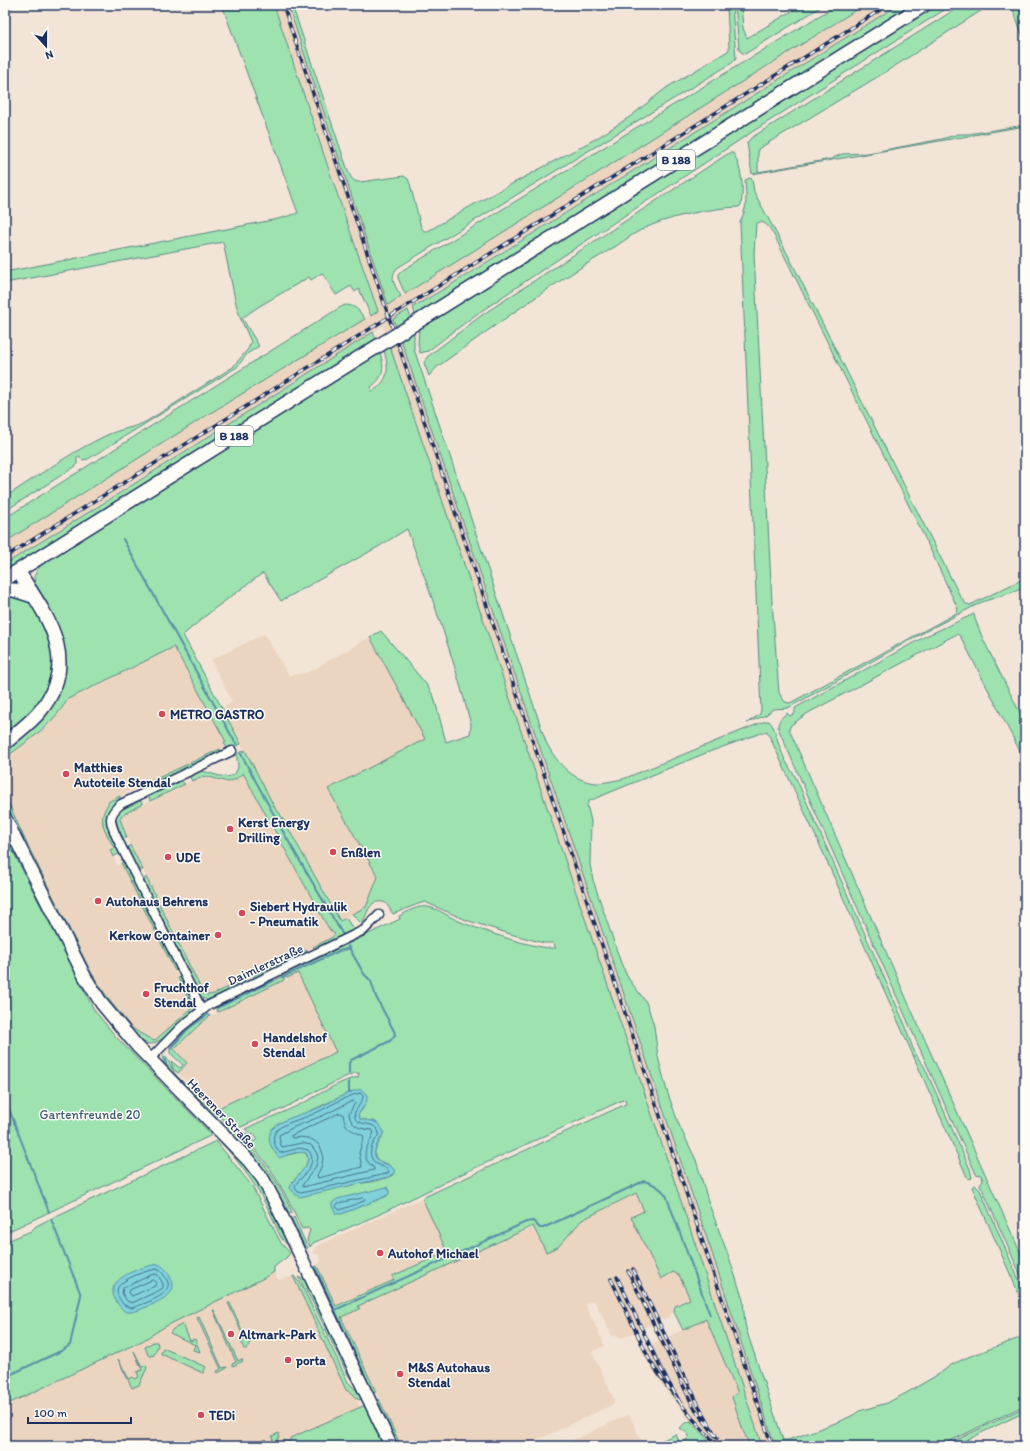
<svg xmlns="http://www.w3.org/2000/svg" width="1030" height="1451" viewBox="0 0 1030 1451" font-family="Itim,sans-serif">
	<rect width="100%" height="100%" fill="#f2e5d7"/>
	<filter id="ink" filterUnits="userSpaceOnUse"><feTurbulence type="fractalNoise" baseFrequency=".025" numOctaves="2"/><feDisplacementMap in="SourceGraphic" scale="8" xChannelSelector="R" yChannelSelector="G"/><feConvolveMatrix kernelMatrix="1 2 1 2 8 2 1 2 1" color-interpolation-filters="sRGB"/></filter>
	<g filter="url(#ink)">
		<path fill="#ebd5c0" d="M274,5H288L388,305L864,5H898L394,319L509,655L563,818L578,857L614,967L711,1250L775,1446H762L668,1162L383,326L5,564V542L217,409L378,311Z
			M264,634L289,675L305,673L314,669L370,637L426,739L328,789L378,877L366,907L340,921L279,812L277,813L249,760V758L221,709L232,702L211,660Z
			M174,647L226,742L224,743L226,746L108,802L102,817L104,827L114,848L110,851L117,865L121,863L192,1006L191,1009L154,1042L138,1032L131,1027L110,1001L91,972L26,842L5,795V759L10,754L32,737L62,709L68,699Z
			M243,772L325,922L330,930L335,934L326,941L214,994L207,995L203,993L127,838L120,819L122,815L130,810L202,776L223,782L238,777Z
			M298,973L336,1052L214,1110L178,1073L187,1063L174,1049L199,1025L210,1016L284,980L285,981L288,980L287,978Z
			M636,1193L644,1211L631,1217L660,1278L673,1272L679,1275L690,1299L676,1306V1312L671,1314L669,1317L663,1320L660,1319L655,1321L653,1324L622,1338L615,1336H612L594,1300L585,1304L605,1346L592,1352L614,1399V1404L524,1446H401L341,1317L359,1309L358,1306L533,1226L546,1252L558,1247L582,1220Z
			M422,1198L447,1252L393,1276L394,1280L335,1306L317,1266L321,1261L318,1254H314L313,1250L319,1245Z
			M274,1271L278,1280L293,1276L346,1390L351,1388L361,1408L278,1446H5V1400Z
			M706,1319L738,1393L732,1397L744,1433L750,1446H714L693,1424L664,1388L641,1350Z
			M629,1414L642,1442L634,1446H561Z"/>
		<path fill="#9de2af" stroke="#5c8886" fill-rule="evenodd" d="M222,5H274L331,176L378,311L371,316L359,289L355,292L351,286L336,295L322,273L311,280L309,277L258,307L242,318L259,346L247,354L237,367L88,459L83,460L79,456L77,457V463L76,466L5,511V497C38,476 71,452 107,435C120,429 134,428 147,421L233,367L248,349L251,342L240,317L236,304L223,242L5,283V272L278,219L298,213Z
			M288,5H292L348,171C351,177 352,182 360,182L404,176L408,179L410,184L421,227L424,231H428L471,206L597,138L631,116L666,88L728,51L729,49L727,5H732L736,59L732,63L397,268C389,278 395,286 401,296L388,305Z
			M735,5H741L743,28L747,38L802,5H824L745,54L741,52L739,49Z
			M837,5H864L405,294L398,278V275L403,270Z
			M898,5H916L434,305L433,304L415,315L413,307L444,289Z
			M932,5H952L755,130L548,266L474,316L428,351L420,353L418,344L419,328L439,317L438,315Z
			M962,5H990L884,73L758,149V172L831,159L842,154L868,153L942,139L958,134H968L1025,125V126L752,174L747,143L751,138Z
			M1010,5H1025V42L1012,7Z
			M729,153H733C742,168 744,188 741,205L739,207C710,208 665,217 639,231C628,237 619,245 608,251C549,286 493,327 437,367L429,376L424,363L427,357L482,315Z
			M750,178L752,179L754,192L787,253L960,596L966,604L970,605L1025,578V588L982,602L930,629L788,708L773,709L766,715L747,723L760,714L761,710L740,222C748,207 746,197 745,180ZM759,222C767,222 770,229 774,235L923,534L958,609L957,612L953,615L790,703L785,702L779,693L772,602L754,254L756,224Z
			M345,305C356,305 359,311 365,319L217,409L5,542V518L339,308Z
			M408,310L411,318L396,327L393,319Z
			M373,332L376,340L5,571V564L115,496Z
			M414,332V349L417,358L546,742C557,764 575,784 601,783C608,782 616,780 623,779L758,724L766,721H769C776,729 776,736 779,745C783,756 788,767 795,776L906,1027C910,1042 914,1054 924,1066L970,1169L972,1178L968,1179L817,839L767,731L706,753L589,801L587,805L591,821L590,865L593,880L621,963L628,978L646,1002L649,1010L654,1026L658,1057L667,1091L679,1125L696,1160L709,1204L730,1260L743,1300L745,1324L748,1335L783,1440H788L841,1421L855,1414L859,1411L887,1403L908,1392L939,1374L951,1365L968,1357L1025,1336V1405L940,1446H775L711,1250L401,340Z
			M390,347L668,1162L762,1446H750L744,1433L732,1397L734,1395L738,1393L706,1319L683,1330L674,1312L675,1306L690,1299L679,1275L673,1272L661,1279L631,1217L644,1211L636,1193L582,1220L558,1247L546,1252L533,1226L358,1306L360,1309L341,1317L376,1392L372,1394L311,1269L317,1266L336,1306L394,1280L392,1276L447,1252L422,1198L626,1104L625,1099L464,1173L378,1215L329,1236L313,1243L310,1247L307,1240L310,1230L308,1228L302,1229C286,1193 268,1159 238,1132L248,1134L254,1142L257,1139L254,1134L253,1135L245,1129C262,1120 281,1114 299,1105C318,1096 336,1082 358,1077L359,1073H354L345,1077L284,1108L234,1130L214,1110L336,1052L298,973L287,978L286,977L284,978V980L218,1012L216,1009L217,1005L272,979L274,981L282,977V975L400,919L399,916C407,912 418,905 428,907C440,909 450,918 461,922C480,930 538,950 556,948L553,943H544L510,934L466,920L425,902L418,904L393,914L386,903C369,897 368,913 362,924L352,914L366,907L378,877L328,789L425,739L370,637L381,631L426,684L434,697L446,742L470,734L471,725C454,658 431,594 407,529L378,547L281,601L263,573L214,609L183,635L241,744L228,750L224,743L226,742L174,647L68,699C59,714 46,727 32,738C23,745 13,751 5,759V750L37,721L63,646L58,626L35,586L34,577L37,570L44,562L77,541L358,364L359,366L380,353C385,368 384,377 371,387L372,392C390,379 389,370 384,350ZM353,1091L364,1107L358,1115L360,1119L376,1122L382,1138C373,1151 370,1160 388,1164L393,1175C364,1189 323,1183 292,1182C299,1175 312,1163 306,1153L301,1152L287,1155L310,1111ZM367,1193L387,1196L341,1214L355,1195Z
			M5,594L25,599L32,606L46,628L52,653V670L48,687L35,710L5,736Z
			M974,614L975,619L983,639L1025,723V761L965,645L960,636L957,634L808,713L791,725L789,729L907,1000L1025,1263V1285L980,1184L983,1180L981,1175L976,1174L927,1065L778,728C778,720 782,717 787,713L790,716L795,713V708L926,636Z
			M220,749V753L152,785H148L147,783Z
			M245,750L277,812H279L340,921L346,918L353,929V932L316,950L313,947L331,938L335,934L330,930L325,922L243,773L236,779L228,782L205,776L192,781L190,777L201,771C212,772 235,786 238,766C238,762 236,758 237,754Z
			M181,781L185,784L150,801L149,796Z
			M5,795L26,842L91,972L100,986L110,1001L131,1027L138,1032L154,1041L191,1009L192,1006L178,978L181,977C188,985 195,1000 194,1010C189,1018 158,1046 149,1044C129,1040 98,991 88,974C77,957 69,938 60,920C42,883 24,847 6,811Z
			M120,796V801C96,814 112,835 120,853L113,857L110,850L114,848C106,831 96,822 108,804V802Z
			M139,801L142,802V804L121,816L120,819L127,838H123C111,812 115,813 139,801Z
			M5,836L94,1010L117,1038L212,1135L5,1233Z
			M130,845L143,870H138L127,848Z
			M123,862L125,863L177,968L175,971L121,863Z
			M146,877L203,993L207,995L214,994L245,979V983L211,999L206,1000L201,997L144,882V879Z
			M306,950L307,953L255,979L253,976Z
			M206,1013L210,1016L199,1025L174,1049L187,1063L178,1073L173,1069L171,1061L180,1068L183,1065L170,1053V1048L187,1028Z
			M164,1055C169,1059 171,1069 176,1075L232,1131L229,1133L164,1066L163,1061Z
			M236,1133C260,1154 279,1183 292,1212L287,1214L233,1136Z
			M220,1139L259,1181L291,1247C280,1242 277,1227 272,1217C258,1187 241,1164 219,1140Z
			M216,1141L252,1186L281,1243L290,1253L287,1257L274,1267V1272L264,1278L166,1326L142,1341L10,1403L5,1407V1242L31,1231L36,1226L56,1216Z
			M975,1185L980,1190L1025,1294V1308L972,1187Z
			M294,1217L308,1248L305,1250H304L290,1220Z
			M293,1276H294L302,1286L348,1382L357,1391L361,1398L360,1400L357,1399L351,1393L346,1390Z
			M298,1277L306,1281L361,1391C349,1380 343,1365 336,1351C324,1327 313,1300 298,1277Z
			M228,1303H230L245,1337L250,1335C252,1340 249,1345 246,1349H244L241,1342L245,1340Z
			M213,1310H214L238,1361L242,1359L243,1361L233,1366L232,1364L236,1362Z
			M199,1317L222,1368L227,1367V1368L218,1373L217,1371L221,1369L197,1318Z
			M183,1324L190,1341L195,1339L200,1352L193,1350L195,1345L170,1333L173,1329Z
			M153,1342H157L158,1345L154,1355L151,1356L148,1355L145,1347Z
			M163,1348L206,1367L203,1373L161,1354Z
			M134,1351L142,1367L146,1365L147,1368L139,1385L132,1388L118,1359L129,1379L133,1377L135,1379L139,1377L137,1372L142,1370Z
			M379,1399L401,1446H395L375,1401Z
			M363,1406L366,1407L384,1446H251L266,1439L268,1443L273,1441L272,1436L279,1433V1437L277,1440L278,1443L285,1441L287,1442L290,1441V1438Z
			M1025,1407V1412L954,1446H944Z
			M691,1421L693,1424L714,1446H686L684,1442L689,1437L688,1434L680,1428L685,1423Z
			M676,1434L681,1446H650Z"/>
		<path fill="#80d1da" stroke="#5890a8" d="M361,1089L367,1095V1101L358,1115L360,1119C372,1122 377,1119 384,1132C381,1139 371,1151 376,1158C381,1166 392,1162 395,1172L388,1177L300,1197L296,1195L290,1188C293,1176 314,1166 306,1153C297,1151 288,1154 280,1158C273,1152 266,1140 271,1131C276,1120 307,1113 318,1108C333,1101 345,1093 361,1089Z
			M387,1187L389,1191V1194L380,1199L341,1214H336L332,1206V1203L337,1199Z
			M158,1264C164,1267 166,1269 169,1275C172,1280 175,1286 171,1292C167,1299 135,1314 127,1312C121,1310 118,1304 115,1299C103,1278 144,1266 158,1264Z"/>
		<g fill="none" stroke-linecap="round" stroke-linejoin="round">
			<path stroke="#437090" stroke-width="1" d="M360,1093L363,1096C363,1106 348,1112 358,1122C367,1125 376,1123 379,1133C378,1137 375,1140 373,1144C366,1158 375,1165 387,1168L389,1172L386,1174L301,1193L298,1192L295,1188V1185C304,1175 319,1162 308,1150L300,1148L280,1153C276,1149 271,1139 275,1133C279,1124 302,1119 311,1115C328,1108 342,1097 360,1093Z
				M353,1101L355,1103L349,1114C351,1127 361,1129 372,1130L374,1132C369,1147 357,1154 374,1168V1170L303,1187V1184L316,1166L318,1157L316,1152L311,1145L302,1143L282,1147L280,1143L279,1135L294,1127L322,1116Z
				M340,1113L343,1114C345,1130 352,1130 364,1136L359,1153L362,1167L318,1178L317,1175C331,1153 319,1133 292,1138L291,1136Z
				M363,1198L365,1199L364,1201L340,1210L336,1207V1205L339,1203Z
				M157,1269C162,1271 164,1275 167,1280C175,1295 142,1304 132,1308L124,1305C121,1301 117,1296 117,1291C117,1280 147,1270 157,1269Z
				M156,1274L158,1275L163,1284V1288L158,1291L132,1303L127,1301L122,1293L123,1288L151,1275Z
				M153,1280L156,1283L155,1286L132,1296L129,1293L130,1290Z"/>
			<path stroke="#5890a8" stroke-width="2" d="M1020,5L1025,19
				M123,539L236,744
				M241,754L286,837L343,935
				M348,946L364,974L371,981L376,997L394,1031L395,1035L390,1041L351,1060L349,1063V1073
				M283,977L339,951L350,948
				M217,1008L273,981
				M170,1049L188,1029L207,1015
				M165,1059L166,1065L170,1071
				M349,1080V1093
				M5,1099L49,1212
				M209,1112L228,1131
				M236,1138C258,1160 274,1184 288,1212
				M291,1219L305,1248
				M315,1267L373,1393
				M335,1310L526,1222L533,1221L540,1228H543L644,1181C653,1183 660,1187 666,1195L710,1315
				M5,1377L63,1350L70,1345L81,1295L51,1219
				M377,1400L394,1437"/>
			<defs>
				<path id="minor" d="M202,1010L116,836C110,822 107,815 121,804L232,751
					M150,1059L181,1027L209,1005L364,930L379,915"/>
				<path id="secondary" d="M5,818L85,977L102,1004L137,1046L249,1161L263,1179L276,1204L391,1446"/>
				<path id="primary" d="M427,316L924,5
					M5,579L365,354
					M5,590H14L33,596
					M5,743C17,732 31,723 41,710C81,659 46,615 18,571"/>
			</defs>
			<use href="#minor" stroke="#1b2f5e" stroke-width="11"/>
			<use href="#secondary" stroke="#1b2f5e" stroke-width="15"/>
			<use href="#primary" stroke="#1b2f5e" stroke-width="16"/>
			<use href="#minor" stroke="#fdfcf7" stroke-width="8"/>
			<use href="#secondary" stroke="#fdfcf7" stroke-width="12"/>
			<use href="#primary" stroke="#fdfcf7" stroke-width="13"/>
			<defs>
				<path id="rail" d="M283,5L772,1446
					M5,557L888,5
					M628,1271L693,1406L717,1438L699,1406L633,1269
					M611,1279L650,1361L666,1385L681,1404L661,1369L617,1277
					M681,1404L693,1419L718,1446"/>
			</defs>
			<use href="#rail" stroke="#1b2f5e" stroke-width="3.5"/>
			<use href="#rail" stroke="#fdfcf7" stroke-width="2" stroke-dasharray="6" stroke-linecap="butt"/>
			<defs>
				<path id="primary-bridge" d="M365,354L427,316"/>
			</defs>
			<use href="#primary-bridge" stroke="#1b2f5e" stroke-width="16" stroke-linecap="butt"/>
			<use href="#primary-bridge" stroke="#fdfcf7" stroke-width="13"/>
		</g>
	</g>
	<g fill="#d1495b" stroke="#fdfcf7" stroke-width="1.5">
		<circle cx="162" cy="714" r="4"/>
		<circle cx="66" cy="774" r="4"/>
		<circle cx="230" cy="829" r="4"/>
		<circle cx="333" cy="852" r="4"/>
		<circle cx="168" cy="857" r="4"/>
		<circle cx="98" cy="901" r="4"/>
		<circle cx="242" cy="913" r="4"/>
		<circle cx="218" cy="935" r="4"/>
		<circle cx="146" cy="994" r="4"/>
		<circle cx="255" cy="1044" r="4"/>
		<circle cx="380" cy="1253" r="4"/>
		<circle cx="231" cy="1334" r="4"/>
		<circle cx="288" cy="1360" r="4"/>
		<circle cx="400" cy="1374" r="4"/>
		<circle cx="201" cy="1415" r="4"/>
	</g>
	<g text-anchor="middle" stroke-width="3" stroke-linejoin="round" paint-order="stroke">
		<g fill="#fdfcf7" stroke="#5f6c8c" stroke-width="1">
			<rect x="657" y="150" width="38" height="20" rx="3"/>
			<rect x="215" y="426" width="38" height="20" rx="3"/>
		</g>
		<g font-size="12" font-weight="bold" fill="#1b2f5e">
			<text x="676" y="164">B 188</text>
			<text x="234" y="440">B 188</text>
		</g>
		<g font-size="13" font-weight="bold" fill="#1b2f5e" stroke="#fdfcf7" text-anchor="start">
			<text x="170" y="719">METRO GASTRO</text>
			<text x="74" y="772">Matthies<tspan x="74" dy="15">Autoteile Stendal</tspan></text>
			<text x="238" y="827">Kerst Energy<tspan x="238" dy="15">Drilling</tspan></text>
			<text x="341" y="857">Enßlen</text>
			<text x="176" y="862">UDE</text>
			<text x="106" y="906">Autohaus Behrens</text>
			<text x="250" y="911">Siebert Hydraulik<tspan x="250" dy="15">- Pneumatik</tspan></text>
			<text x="210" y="940" text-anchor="end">Kerkow Container</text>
			<text x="154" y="992">Fruchthof<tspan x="154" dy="15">Stendal</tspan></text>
			<text x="263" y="1042">Handelshof<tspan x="263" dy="15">Stendal</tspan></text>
			<text x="388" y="1258">Autohof Michael</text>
			<text x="239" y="1339">Altmark-Park</text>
			<text x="296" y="1365">porta</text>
			<text x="408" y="1372">M&amp;S Autohaus<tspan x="408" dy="15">Stendal</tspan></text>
			<text x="209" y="1420">TEDi</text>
		</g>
		<g font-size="13" fill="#1b2f5e" stroke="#fdfcf7">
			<text transform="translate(265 964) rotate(-25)" y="5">Daimlerstraße</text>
			<text transform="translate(222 1113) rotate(46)" y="5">Heerener Straße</text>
		</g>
		<g font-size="13" fill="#3c5c72" stroke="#fdfcf7">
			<text x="90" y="1119">Gartenfreunde 20</text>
		</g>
	</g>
	<rect width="1030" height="1451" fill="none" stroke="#fdfcf7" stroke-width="20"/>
	<rect x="10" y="10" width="1010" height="1431" fill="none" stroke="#1b2f5e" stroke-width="1.5" filter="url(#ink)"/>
	<g transform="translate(46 46) rotate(159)" stroke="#fdfcf7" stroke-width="3" paint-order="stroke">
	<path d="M0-3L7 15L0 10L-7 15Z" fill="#1b2f5e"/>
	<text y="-6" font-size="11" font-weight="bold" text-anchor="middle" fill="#1b2f5e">N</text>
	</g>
	<path d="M28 1417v6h103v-6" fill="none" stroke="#1b2f5e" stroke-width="2"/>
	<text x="34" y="1417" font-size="12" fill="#1b2f5e" stroke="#fdfcf7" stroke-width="3" paint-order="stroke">100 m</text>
</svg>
